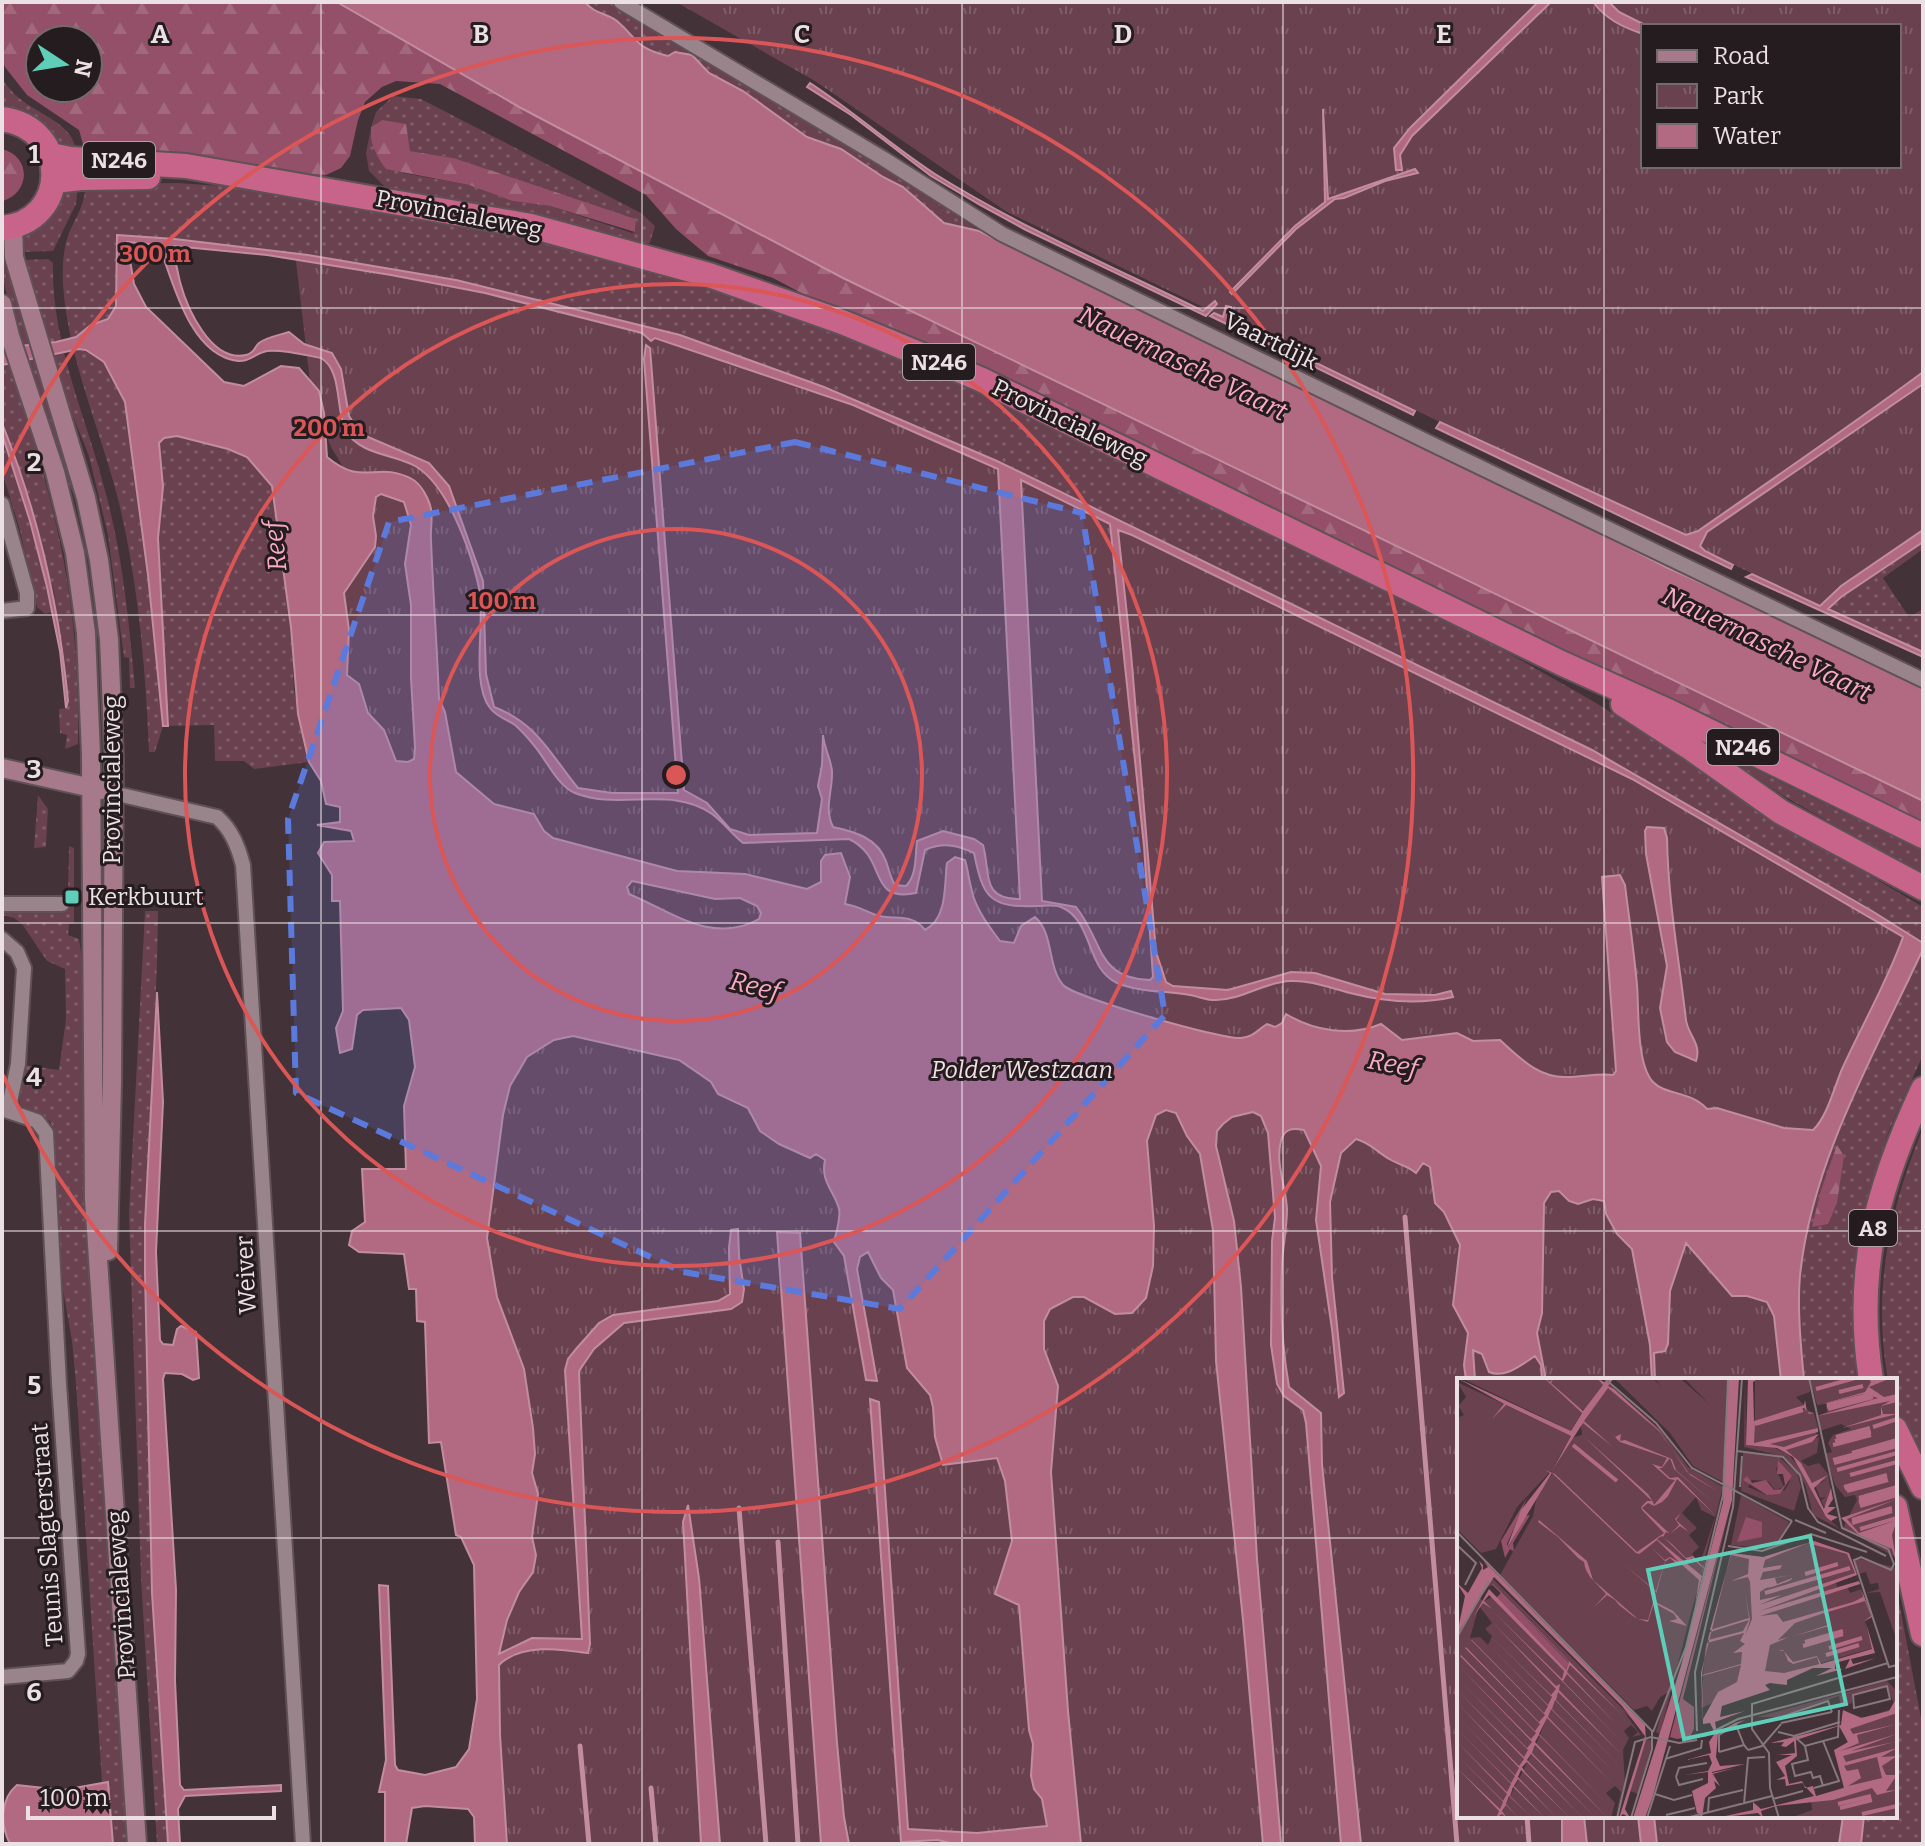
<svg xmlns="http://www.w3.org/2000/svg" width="1925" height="1846" viewBox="0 0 1925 1846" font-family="Bitter,serif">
	<defs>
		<pattern id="grass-dots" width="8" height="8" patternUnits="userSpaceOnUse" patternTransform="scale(2)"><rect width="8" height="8" fill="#69414f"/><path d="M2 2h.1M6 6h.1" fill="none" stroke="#7f5c68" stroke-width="1.8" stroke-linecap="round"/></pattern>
		<pattern id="forest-firs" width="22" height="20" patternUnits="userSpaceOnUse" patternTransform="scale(2)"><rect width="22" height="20" fill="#935068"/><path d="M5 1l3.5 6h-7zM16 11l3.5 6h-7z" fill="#a2697d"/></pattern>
		<pattern id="park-tufts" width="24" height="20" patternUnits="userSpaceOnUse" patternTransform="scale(2)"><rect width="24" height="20" fill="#69414f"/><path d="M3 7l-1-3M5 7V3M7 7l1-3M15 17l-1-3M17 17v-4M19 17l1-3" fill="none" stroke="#7f5c68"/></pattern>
	</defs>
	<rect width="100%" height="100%" fill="#433237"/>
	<path fill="url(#grass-dots)" d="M585,2H612L678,40L899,173L979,231L944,223L903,187L883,177L841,149L807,137L743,91L709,73L701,64L649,51L632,39L615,20L593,11Z
		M2,79C7,86 13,93 19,98C39,115 75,124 76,153L67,151L2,110Z
		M393,96L421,99L641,213L655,226L650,243L641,246L463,203L387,189L369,171L366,153L370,133L374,146L403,173L469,185L512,201L550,206L632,233L635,232L636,219L454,158L410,151L382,120L371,127L376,112Z
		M178,183L250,188L545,240L697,282L812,320L981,390L1234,515L1298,550L1366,577L1475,634L1591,700L1705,771L1773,818L1923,907V943L1872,911L1592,750L997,461L824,387L680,335L456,280L308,255L175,239L118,235L116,306L108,319L91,325L86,350L104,362L125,402L148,575L163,726L155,752H149C146,671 138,582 119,503C101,430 68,360 63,284C62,268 63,251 68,236C75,217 86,205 85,184Z
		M78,185L76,204L53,251L20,252C23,225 53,196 78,185Z
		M48,259L53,263C51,344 87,418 106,494C123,557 129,623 135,688H130L129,658L124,657L108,535L89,456L55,371L23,260Z
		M2,260H10L79,489L94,587L78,503L60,467L17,338L2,274Z
		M2,327C22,404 48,479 63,557C75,618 79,682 78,744L65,749L67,735L60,733L59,709L66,708L68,700L54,592L17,461L2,423Z
		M2,435L30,521L52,612L45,614L37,607L20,530L2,472Z
		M177,436L213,443L247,457L272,486L291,627L294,690L309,762L254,769L244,761H215L214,725L168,726L158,538L163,487L158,443L164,438Z
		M1923,543V549L1883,578L1909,617L1923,609V652L1828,610L1841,597Z
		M1714,749L1844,813L1923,842V875L1782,795Z
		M38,795L48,809L46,847L34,848Z
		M69,846L74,848V923L69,924L68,935L79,939C97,1047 89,1160 92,1271C98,1462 115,1653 129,1844H113L108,1783H102L76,1384L72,1341L63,1290L53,1128L50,1121L19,1108L24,1065L59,1070L66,1019L65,969L47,961L22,924L14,918L2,915V909L68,899Z
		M145,911H158C157,1032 145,1152 145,1273L152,1593L167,1844H157L141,1578L129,1213Z
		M1923,949V1055L1890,1128L1871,1185L1857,1250L1853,1302L1856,1380H1804C1801,1348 1797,1307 1800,1276C1811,1162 1876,1051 1923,949Z
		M1923,1128V1478C1906,1443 1895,1419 1895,1380H1888C1872,1293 1889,1209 1923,1128Z
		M1895,1581L1923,1728L1922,1844H1861L1864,1816H1895Z"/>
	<path fill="url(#forest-firs)" fill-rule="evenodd" d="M2,2H337L521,108L843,278L1923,801V825L1880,801L1819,771L1764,750L822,304L773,278L708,256L676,229L646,195L440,84L396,81L382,87L365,102L358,120L350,156L341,168L326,175L310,177L86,155L79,130L27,95L5,67L2,59ZM40,40H88V88H40Z
		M382,120L406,124L410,151L454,158L636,219L635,232L550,206L512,201L469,185L386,169C377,157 369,143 371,127Z
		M2,149C31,156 31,192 3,201Z
		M1837,1145L1844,1156L1837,1203L1828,1224L1812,1227L1821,1190Z"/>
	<path fill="url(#park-tufts)" fill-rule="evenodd" d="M676,2H1923V538L1819,606L1007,212L815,81ZM1643,26H1899V166H1643Z
		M295,253L374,265L614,319L819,388L1001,465L1135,528L1557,738L1799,870L1923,942V948L1834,1141L1818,1187L1800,1276L1804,1380H1459V1816H1864L1860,1844H508L500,1734L491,1296L378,736L359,685L347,675L344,593L362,522L343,467L331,447L312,399Z"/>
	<path fill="#b16a82" stroke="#c28d9f" stroke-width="2" fill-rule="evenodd" d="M337,2H585C596,15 605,12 617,21C639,40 635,48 668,56L675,52L692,55L709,73L743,91L807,137L841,149L883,177L903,187L944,223L979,231L1418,445L1432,448L1499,481L1666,567L1832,642L1923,687V801L843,278L521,108Z
		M1538,2H1551L1412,136L1400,155L1402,170H1396L1394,148L1410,128Z
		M1593,2H1609L1619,12L1647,26H1643V34C1622,27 1606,19 1593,2Z
		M810,83C853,111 892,146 935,174C1020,227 1113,267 1203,311L1215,301L1217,304L1206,316L1026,230L980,205L931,176L851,115L807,87Z
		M1323,109L1328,199L1415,169L1418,173L1385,181L1344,198L1335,199L1296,229L1232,294L1230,292L1295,226L1325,202Z
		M117,235L175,239L308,255L456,280L680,335L824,387L997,461L1592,750L1872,911L1923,943V949C1876,1051 1811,1162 1800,1276C1797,1307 1801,1348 1804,1380H1781L1774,1316L1767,1302L1747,1296H1732L1686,1243L1670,1291L1668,1344L1665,1351L1654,1353L1655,1380H1652L1650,1345L1632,1249L1617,1234L1606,1214L1604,1201L1593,1199L1578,1204L1569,1201L1559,1191L1551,1192L1544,1203L1542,1313L1537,1333L1546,1380H1542L1541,1365L1535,1356C1521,1365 1505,1379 1489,1372L1482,1354L1473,1350L1475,1380H1466L1464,1365L1468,1333L1453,1305L1460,1245L1444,1212L1435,1203L1430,1167L1423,1163L1416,1173C1408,1166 1400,1165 1391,1160C1378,1153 1371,1143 1356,1139L1341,1153L1330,1202L1332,1277L1344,1393L1339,1397L1332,1329L1316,1220L1321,1166L1304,1130C1293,1128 1284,1128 1281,1141C1275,1163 1286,1187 1287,1209C1287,1227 1283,1246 1282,1264C1280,1306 1282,1347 1289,1387L1321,1413L1322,1464L1361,1844H1341L1306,1423L1303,1410L1284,1396L1277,1384L1271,1345L1272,1241L1275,1218L1268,1133L1261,1116L1253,1112L1232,1117L1223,1124L1217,1131L1216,1146L1234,1221L1241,1287L1257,1559L1281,1844H1263L1243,1620L1216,1361L1213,1230L1200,1154L1187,1136L1176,1113L1166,1110L1156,1115L1147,1141L1154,1226L1153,1266L1146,1298L1132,1313L1115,1314L1084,1297H1073L1050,1309L1044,1321V1349L1058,1386L1051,1472L1068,1711L1081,1844H954L938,1840L901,1842L870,1399L879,1402L908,1829L977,1833L1047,1826L1042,1799L1034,1789L1031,1776L1033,1744L1029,1730L1019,1605L995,1594L1012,1541L1005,1481L997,1458L943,1465L935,1437L933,1407L930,1395L907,1368L893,1290L881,1278L868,1252L860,1257L857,1269L877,1381L866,1380L844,1256L834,1242C836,1233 841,1218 839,1209C835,1192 820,1182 825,1160L816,1154L810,1158L779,1144L760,1131L748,1108L718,1094L711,1082L679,1060L573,1036L554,1040L527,1057L510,1086L503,1115L487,1238L497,1297L524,1369L533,1428L535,1454L532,1473L538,1494L532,1537L536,1555L533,1572L519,1592L507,1620L499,1654L532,1638L582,1639L565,1370L568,1359L576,1349L599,1323L613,1315L718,1301L730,1294L729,1248L731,1230L738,1229L739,1256L744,1289L742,1302L731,1309L624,1323L594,1349L579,1371L590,1644L588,1653C561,1649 521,1643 499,1665L500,1735L507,1844H475L474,1817L468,1809L425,1806L412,1808L406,1844H385V1792H379L386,1760L379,1585L388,1586L395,1765L398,1770L425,1775L456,1767L469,1749L477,1699L474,1565L461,1537L456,1535L441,1442L429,1443L425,1322L417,1321L416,1289H409L404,1254L359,1252L349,1245L352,1231L365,1222L362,1169H406L404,1106L415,1067L409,1020L401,1008L363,1010L357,1015L352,1049L340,1053L336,1028L343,1011L340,901H332V875L318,853L324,842L354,841L351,831L317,825L340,822V807L326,804L321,781L309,762L298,714L291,627L272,486L247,457L228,449L177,436L164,438L159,443L163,487L158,538L168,726H163L148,575L125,402L104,362L86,350L79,349L2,365V348L56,342L76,337L91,325L108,319L116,306ZM127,242L159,245C173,282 190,356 238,361C250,362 255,353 267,351C283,349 305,355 321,358C343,371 335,410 346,431C360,455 394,454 415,466C429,474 439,488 447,502C461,527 473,560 479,588C486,621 470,682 490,708C497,717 506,719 515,725C521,730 527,737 532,743C545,757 557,786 575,793C618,811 672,785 712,814C723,822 732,834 743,843L849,839C889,858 866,903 916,893L925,850C942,842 957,845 974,853C983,898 990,908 1037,906C1044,906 1054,904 1061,907C1094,921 1085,968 1117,983C1138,992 1167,991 1190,995C1197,996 1206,1000 1214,1000C1240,1001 1264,982 1290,981C1311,980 1330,988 1350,993C1385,1002 1418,1005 1453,997L1451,991L1435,995L1385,994L1315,973L1291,972L1228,990L1173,986L1166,982L1156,952L1131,653L1118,530L1132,535L1632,779L1903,937C1887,982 1862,1025 1842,1069C1834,1088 1827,1117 1813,1130L1784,1128L1717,1108L1707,1109C1691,1091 1665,1095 1653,1082C1636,1064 1639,1008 1637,985C1634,951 1629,918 1625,885L1620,875L1602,877L1616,1071L1613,1075C1598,1073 1582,1077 1567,1077C1538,1078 1520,1058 1500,1040L1473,1041L1457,1033L1402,1040L1381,1024C1350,1037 1314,1031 1286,1014L1282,1023L1275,1027L1267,1024C1257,1030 1254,1037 1241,1038C1222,1040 1074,997 1063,985C1047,966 1054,933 1035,917L1021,926L1014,943L1000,941C989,927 975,908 972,891C969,881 968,870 965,860L955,857L947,863C944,885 948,918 925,930C912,912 893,921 876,915C865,911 858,906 845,904L850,877L841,853L825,855L821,861V882L807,889L745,874L677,871L553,838L544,831L534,814L494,804L456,772L445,712L439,699C437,646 433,593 431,540C430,530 433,518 431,509C429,499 421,484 412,479C376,460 364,488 327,457L324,413L319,391L299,368L281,366L244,386L224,382L146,307L134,284ZM174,246L267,255L391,275L485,293L642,333L651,341L655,338L853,405L998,469L1020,899C981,899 991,875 983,845L974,839L943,831L917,841C915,857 917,875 906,886L895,885C890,877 889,870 886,861C877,838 856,832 833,827C824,809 832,793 832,774C833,764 824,748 823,735L822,765L818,786L822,799L817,833L749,835L730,829L707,803L684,790L650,348L646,345L644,359L678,793H612L578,788C550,754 537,723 494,707L486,674L483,581L449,486L429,463L361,434L349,416L341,369L332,353L304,344L289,332C280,335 267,337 259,343C254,347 255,353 246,355C211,363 187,308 180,282C177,270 177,262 171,252ZM1021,480L1110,524L1144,846L1153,977L1150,980C1096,978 1104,942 1076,907L1042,901ZM381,494L404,502L411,525L405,564L411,605V678L415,748L414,759L408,762L396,761L384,730L368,713L359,684L347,675L349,630L344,593L375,547L376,536L373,516L376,497ZM632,881L715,899L740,898L757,906L761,913L759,919C713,945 672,912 629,894L627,887Z
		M1226,306L1231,307L1228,320L1415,411L1413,415L1210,316L1214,313L1223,317Z
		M1923,372V384L1707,532L1700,546L1705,551L1733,565L1731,569L1436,428L1440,422L1686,535L1698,531C1774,478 1849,427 1923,372Z
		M2,423C38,513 59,605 68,701L66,708L60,651L47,587L30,521L2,434Z
		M1923,530V542L1841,597L1828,609L1923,652V657L1746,577L1752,574L1820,606L1841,586Z
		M1647,827L1664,828L1667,838C1668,900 1679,959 1686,1020C1688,1035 1702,1044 1696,1061L1675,1052L1667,1042L1660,1008L1667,966L1646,854L1645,831Z
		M157,992L163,1102L156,1252L160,1340L163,1344L173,1345L177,1329L181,1326L196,1332L199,1378L193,1380L182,1374L165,1373L163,1379L176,1590L175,1681L180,1785L184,1790L281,1785V1791L185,1796L178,1809L180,1844H168L152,1593L145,1273V1224Z
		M777,1232L800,1233L837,1743L844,1817L849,1844H821Z
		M688,1505L699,1578L720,1844H701L683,1522Z
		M108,1782L113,1844H10C0,1824 0,1799 17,1785L63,1790Z
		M1562,1816H1584L1587,1844H1562Z
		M1638,1816H1654L1657,1844H1641Z
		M1843,1816H1864L1861,1844H1839Z"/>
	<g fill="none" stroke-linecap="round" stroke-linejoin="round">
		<path stroke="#c28d9f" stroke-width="5" d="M1405,1217L1457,1844
			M739,1508L766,1844
			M778,1542L798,1844
			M580,1746L589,1844
			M651,1788L656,1844
			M1527,1816L1529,1844"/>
		<defs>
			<path id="street" d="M621,2L884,159L1002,234L1432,444L1923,680
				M2,504L27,593V608L2,611
				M113,793L217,817C232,830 238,847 243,865L303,1844
				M2,904H62
				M2,939L17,952L24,968L18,1064L8,1111
				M2,1109L37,1121L46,1133L59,1384L78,1654L76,1661L68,1671L2,1677"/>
			<path id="secondary" d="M13,226L14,257L86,498L99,560L109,639L114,760L112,1083L108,1251
				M2,304L10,336L55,472L75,553L86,633L91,755L94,1199L137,1844
				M2,768L101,790"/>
			<path id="highway" d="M2,119C71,128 70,222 2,228
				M51,155L70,159L186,166L531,226L709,275L842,322L980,379L1561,663L1670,712L1923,836
				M54,181L81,178L148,177
				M1623,704L1692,749L1781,812L1923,888
				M1871,1380C1854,1270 1877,1188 1923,1089
				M1895,1429L1923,1487
				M1895,1507L1923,1634"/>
		</defs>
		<use href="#street" stroke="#5f5155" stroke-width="18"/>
		<use href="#secondary" stroke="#5f5155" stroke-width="22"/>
		<use href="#highway" stroke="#5f5155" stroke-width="28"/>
		<use href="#street" stroke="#98848a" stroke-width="14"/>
		<use href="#secondary" stroke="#a67a8a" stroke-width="18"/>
		<use href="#highway" stroke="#c86489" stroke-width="24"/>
	</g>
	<path fill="#5b7adb" fill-opacity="0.2" stroke="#5b7adb" stroke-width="6" stroke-dasharray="16 10" stroke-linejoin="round" d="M795,442L1082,513L1165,1015L900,1309L683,1272L296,1093L288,819L389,522Z"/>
	<path fill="none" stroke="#ebe0e3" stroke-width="2" stroke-opacity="0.55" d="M321,2V1844M642,2V1844M962,2V1844M1283,2V1844M1604,2V1380M2,308H1923M2,615H1923M2,923H1923M2,1231H1923M2,1538H1459M1895,1538H1923M1604,1816V1844"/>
	<g fill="none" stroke="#db5657" stroke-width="4">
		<circle cx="676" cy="775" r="246"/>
		<circle cx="676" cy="775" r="491"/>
		<path d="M3 475A737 737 0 1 1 3 1075"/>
	</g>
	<rect fill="#5eceb8" stroke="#241c1e" stroke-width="3" x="64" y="889" width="16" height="16" rx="4"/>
	<g text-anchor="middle" stroke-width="6" stroke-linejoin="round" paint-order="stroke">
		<g fill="#241c1e" stroke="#afa5a8" stroke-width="2">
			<rect x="83" y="142" width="72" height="36" rx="6"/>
			<rect x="903" y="344" width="72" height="36" rx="6"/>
			<rect x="1707" y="729" width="72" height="36" rx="6"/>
			<rect x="1849" y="1210" width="48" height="36" rx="6"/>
		</g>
		<g font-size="22" font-weight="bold" fill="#ebe0e3">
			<text x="119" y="168">N246</text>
			<text x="939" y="370">N246</text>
			<text x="1743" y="755">N246</text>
			<text x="1873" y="1236">A8</text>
		</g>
		<g font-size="24" fill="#ebe0e3" stroke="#241c1e">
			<text transform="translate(459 214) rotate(11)" y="8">Provincialeweg</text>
			<text transform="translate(1271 341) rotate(26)" y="8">Vaartdijk</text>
			<text transform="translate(1070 423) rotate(26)" y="8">Provincialeweg</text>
			<text transform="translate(112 780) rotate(-90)" y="8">Provincialeweg</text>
			<text transform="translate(246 1275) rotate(-93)" y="8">Weiver</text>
			<text transform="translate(47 1535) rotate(-94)" y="8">Teunis Slagterstraat</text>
			<text transform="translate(121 1595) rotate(-94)" y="8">Provincialeweg</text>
		</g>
		<g font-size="24" fill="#ebe0e3" stroke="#241c1e" text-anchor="start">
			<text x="88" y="905">Kerkbuurt</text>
		</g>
		<g font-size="24" font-style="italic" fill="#f2dde3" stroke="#241c1e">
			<text x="1022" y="1078">Polder Westzaan</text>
		</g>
		<g font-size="26" font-style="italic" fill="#faaac4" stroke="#241c1e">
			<text transform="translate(1183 363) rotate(26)" y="9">Nauernasche Vaart</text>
			<text transform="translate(275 546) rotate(-96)" y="9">Reef</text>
			<text transform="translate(1767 644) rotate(26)" y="9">Nauernasche Vaart</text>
			<text transform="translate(755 986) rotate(14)" y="9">Reef</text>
			<text transform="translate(1393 1064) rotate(11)" y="9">Reef</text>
		</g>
	</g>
	<g transform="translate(1457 1378)">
		<rect width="440" height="440" fill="#433237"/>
		<path d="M4,0H140L147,7L127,32L121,30L125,34L114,53ZM157,0H195L204,8L197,0H223L252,26L227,0H270L266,104L236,88L213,55ZM288,0L289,67L316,69L336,79L367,136L381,139L374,143L383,151L434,177L356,137L348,106L328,79L287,69ZM309,0H352L353,14L339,19L347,27L298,43V3ZM0,4L114,58L96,89L117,59L125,57L124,47L152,6L204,52L231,89L266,109L203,356L199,354L210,315L197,323L94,93L60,129L39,171L24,175L0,151V40L7,37L1,28L9,19ZM239,119L244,132L258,139L243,185L235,176L242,169L232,157L240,150L225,135ZM348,31L357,35L361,50L325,61L359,52L360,58L326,70L311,67L323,62L297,65V46ZM362,59L360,75L344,83L351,88L362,85L371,96L375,120L367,129L364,122L369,119L363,120L358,107L369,102L355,105L328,72ZM286,74L321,78L340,95L344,109L337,133L284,113ZM323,83L333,103L328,112L310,117L291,109L295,102L311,103L318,112L327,109L319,91ZM284,117L332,144L326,158L311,171L274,167ZM34,199L187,352L186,358L183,348L167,334L184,357L175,359L181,354L174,347L167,353L172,360L166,372L168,405L158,440L164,414L158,408L149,415L158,425L154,440H42L79,367L103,306L39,440H0V260L23,220L34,231L27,223L35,219L108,293L104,303L114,286L37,207L29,209ZM22,228L35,245L28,251L35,258L31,267L23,259L13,260ZM430,303L440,313L437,326L430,308L395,317V325L384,329L382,318L324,339H300ZM189,361L196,363L181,416L173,413Z" fill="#69414f" fill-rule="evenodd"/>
		<path d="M321,82L335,98L323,116L310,117L286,102L290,98L295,105L309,102L317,112L324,111L328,107L326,96H320ZM70,120L50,166L51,170L67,138L73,137L56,165L57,174L53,171L48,180L44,163ZM272,134L226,321L237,329V351L233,359L220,361L213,359ZM289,139L305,144V159L280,164ZM44,215L112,285L108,293L38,221Z" fill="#935068"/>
		<path d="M440,0L439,175L440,180L386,150L400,122L398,117L388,119L378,107L368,76L375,74L371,65L376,57L394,51L384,46L363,53L359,38L370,34L369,25L360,27L353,2ZM114,71L207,152L205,158L229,181L235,179L247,190L210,315L206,314L195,333L190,328L177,332L43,197L76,138L80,117ZM357,163L392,175L397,187L400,180L440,190V263L423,214L409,215L422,211L421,205L413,206L409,194L392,198L379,204L380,209L395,205L390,208L393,215L404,211L415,239L408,244L416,270L329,295L244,330L248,271L274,175L306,179ZM440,329V440H333L355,432L354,420L387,409L377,372L391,366L384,349L386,333L407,340Z" fill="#69414f"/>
		<path d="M0,0L114,53L125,35L87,0L93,4L97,0L94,5L126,33L146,7L140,0L147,4L157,0L151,8L157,11L202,52L230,94L262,114L233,97L202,53L151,10L127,43L156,69L126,45L96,91L114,58L49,27L35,41L47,26ZM271,0H282L275,122L196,418L188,440H176L224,288L266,124ZM291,0H303L296,4L297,43L347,27L348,22L350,34L357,35L352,36L347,30L298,45L297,65L361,50V54L313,66L327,69L362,56L355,64L329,72L344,85L355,105L371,97L357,110L367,131L374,110L376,121L371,129H379L370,136L381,139L374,143L369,139L336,79L320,70L289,67ZM411,0H434L412,9L427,19L440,16V24L424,28L426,36H440L385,50L424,37V28L433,23L360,38L421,20L406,16L358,28L408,14L414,4ZM135,37L158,59L164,56L163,63L168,62L215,81L219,92L259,127L217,91L213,80L205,90H202L213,100L221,99L258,137L220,101L211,118L205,124L197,128L191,125L185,130L213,156L222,147L218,141L224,135L219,142L232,154L223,148L213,156L209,154L206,159L216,167L229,180L236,178L246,189L249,178L245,197L246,190L235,180L230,182L205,158L200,161L245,198L238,227L242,202L223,185L221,187L213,180L208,184L197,223L216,233L230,248L212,243L220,241L217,236L197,225L191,244L181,241L176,238L174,241L165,253L176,238L162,227L158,222L150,217L148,219L137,229L149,216L133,199L129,192L128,189L127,184L121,180L101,159L81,144L82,142L130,183L136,202L181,241L191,242L199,214L170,189L169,188L199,213L208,183L194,169L208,182L213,179L222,184L200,162L185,174L182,176L179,175L95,95L49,172L64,132L93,95L88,92L98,96L180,174L207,155L185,132L184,129L190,123H195L125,57L191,116L196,124L197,127L218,102L212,101L195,86L205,89L210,80L163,64ZM440,121L390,141L402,155L440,142L435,157L440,187L435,171L402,157L384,140ZM357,163L392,175L400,197L303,233L395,205L402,203L403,206L303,238L320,236L326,244L396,224L406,219L405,213L415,239L407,243L414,238L408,223L371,234L372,248L334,259L371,247L367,235L338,245L321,262L332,259L313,267L308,293L327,295L362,286L360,279L336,286L331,283L327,273H321L326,272L336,284L360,278L364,286L415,271L409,245L418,275L394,281L396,286L419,280L388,291L393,281L378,285V291H386L359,298L375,290H356L330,302V307L313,305L308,307L313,312L265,328L263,339L288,333L258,344L260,355L278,345L288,342L261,356L259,379L263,388L288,386L255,394L256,402L255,395L278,390L256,396L263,408L257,403L259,410L248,420L245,440L241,435L220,440L240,435L235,413L251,405V394L227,397L251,393L255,385L252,377L229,382L254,375L252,364L258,355L253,345L246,346L244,295L274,175L306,179ZM351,165L390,176L398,195L302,227L325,217L303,222V214L309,210L315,209L332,203L335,201V200L320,206L318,200L334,197L303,202L306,194L323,191L325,187L306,190L308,182ZM274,177L292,181L291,196L274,203L291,199L293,204L295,241L288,258L293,242L288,215L292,240L253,252ZM292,242L286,253L251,262L253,254ZM287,255L283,263L288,266L276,275L285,274L284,286L245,297L250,265ZM284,287L280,304L261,314L246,341L245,298ZM26,182L188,347L189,362L168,431L173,440L166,436L162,440L188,358L165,328L37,199L0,256L8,218L0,205L11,215L25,190L22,183L26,187V192L31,189ZM35,206L37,207L165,337L113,287L110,294L160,347L110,296L106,303L166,365L36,233L105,301L107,293L32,217L27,223L35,231L26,225L17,238L32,211L109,292L112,284ZM36,245L99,308L103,306L102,312L164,376L101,314L99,322L165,390L98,322L95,331L161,398L94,331L91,339L156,406L90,340L86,348L150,414L86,348L82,356L156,432L82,357L78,364L151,440L78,367L75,375L139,440L74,376L70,382L126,440L70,384L65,389L68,394L113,440L64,392L61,399L100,440L61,401L57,408L88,440L56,409L53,418L75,440L52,418L49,426L62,440L49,427L45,433L50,440L45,436L39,440L42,433L0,390L43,431L46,424L0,377L46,423L50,416L0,364L50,414L54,406L0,351L54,405L58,398L0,338L58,397L62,390L0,325L62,388L67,381L0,312L67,379L71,372L0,300L70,370L75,364L0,286L74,361L79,355L3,278L4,277L78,353L83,346L8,270L9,269L82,344L88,337L14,262H15L87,335L91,328L25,260L91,327L95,319L28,252L94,317L99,311ZM440,319V335L393,351L396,356L440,346L400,357L402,365L383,373L440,356L394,373L437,364L386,378L389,384L440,370L424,379L440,378L425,388L429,397H440L429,413L440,412L420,417L415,410L376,422L319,428L304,433L306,440L301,435L259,440L296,432V424L304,431L357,418L345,405L329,408L328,401L319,402L328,398L319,384L335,377H321L338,375L337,363L329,369L324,368L327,364L313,365L384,347L386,332L404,340L432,333ZM382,348L391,364L377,372L387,410L359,418L356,408L348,410L345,403L332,406L328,388L340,378L339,362ZM420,379L425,400L391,408L404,400L401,391L390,393L387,388Z" fill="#b16a82" fill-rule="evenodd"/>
		<path fill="none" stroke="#b16a82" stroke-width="4" d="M359,11L398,0M382,14L406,8M370,27L412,17M370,29L413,18M371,31L416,19M298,46L346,32M416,49L440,41M379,59L413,50M378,63L414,54M116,67L160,103M376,67L414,57M395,75L440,62M376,82L440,65M377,85L440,68M380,92L440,75M393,97L440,84M387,109L430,97M388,111L430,99M390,113L431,102M402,120L440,109M402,123L440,111M402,125L440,113M403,128L440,117M395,142L435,130M395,145L435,133M403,151L440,140M348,196L381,186M308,215L393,190M348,264L386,253M346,268L386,256M372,270L405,260M369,277L402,267M381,426L414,418M383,430L415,422M405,436L440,428"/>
		<path fill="none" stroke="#86787c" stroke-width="2" d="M147,0L199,45L235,90L335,143M352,0L385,150L431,171L437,186L434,192L404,179L397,182L432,289L440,287M280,73L326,79L343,97L351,130L361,144L429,178M283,109L285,78M338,142L369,155M0,154L195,353V371L174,440M320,166L335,143M0,167L19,185L8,207M271,168L305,173L354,156L410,174M0,259L32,203M430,308L433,321L397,330L396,317ZM309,344L371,323L375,334M324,345L375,334M240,353L238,294L276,129L285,0M196,354L229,269L266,117L271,0M321,354L337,358L383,344M247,358L281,341L440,299M337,358L348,368L381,359L382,332M348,368L351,382L335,386L338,398L354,394L356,400L363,398L366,408M291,372L305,368L324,346M262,374V357L279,347L287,367M262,374L287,367L291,372M208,381L244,370L245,362M219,399L222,390L250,385M219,399L222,407L246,401M357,410L382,403L366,363M198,416L217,422L235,417M316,421L346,413M287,426L291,380L308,379M251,434L252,420L286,412M209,437L238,430M160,440L178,364L194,359L222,365L240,362M190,440L213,368M229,440L315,418M322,440L313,410L312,375L295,351V326L431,285"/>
		<path fill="#5eceb8" fill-opacity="0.15" stroke="#5eceb8" stroke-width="4" d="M353,158L389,326L227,361L191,192Z"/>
		<rect width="440" height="440" fill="none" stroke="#ebe0e3" stroke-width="4"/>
	</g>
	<g font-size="26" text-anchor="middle" font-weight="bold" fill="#ebe0e3" stroke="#241c1e" stroke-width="6" stroke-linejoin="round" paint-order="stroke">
		<text x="160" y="43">A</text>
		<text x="481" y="43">B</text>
		<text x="802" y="43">C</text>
		<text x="1123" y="43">D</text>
		<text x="1444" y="43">E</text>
		<text x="34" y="163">1</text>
		<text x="34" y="471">2</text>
		<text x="34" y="778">3</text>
		<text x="34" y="1086">4</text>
		<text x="34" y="1394">5</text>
		<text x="34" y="1701">6</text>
	</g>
	<circle cx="676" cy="775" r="12" fill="#db5657" stroke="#241c1e" stroke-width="4"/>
	<g font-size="24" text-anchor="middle" font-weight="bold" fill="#db5657" stroke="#241c1e" stroke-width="6" stroke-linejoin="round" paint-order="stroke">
		<text x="155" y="262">300 m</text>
		<text x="329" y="436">200 m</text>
		<text x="502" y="609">100 m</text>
	</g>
	<rect width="1925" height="1846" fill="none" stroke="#ebe0e3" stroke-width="8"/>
	<rect x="1641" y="24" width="260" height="144" fill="#241c1e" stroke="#746a6d" stroke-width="2"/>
	<rect x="1657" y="50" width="40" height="12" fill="#a67a8a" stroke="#746a6d" stroke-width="2"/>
	<text x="1713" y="64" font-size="24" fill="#ebe0e3">Road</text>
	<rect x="1657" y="84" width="40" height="24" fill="url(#park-tufts)" stroke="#746a6d" stroke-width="2"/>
	<text x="1713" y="104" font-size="24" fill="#ebe0e3">Park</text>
	<rect x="1657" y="124" width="40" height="24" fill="#b16a82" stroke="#746a6d" stroke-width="2"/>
	<text x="1713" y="144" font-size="24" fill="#ebe0e3">Water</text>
	<g transform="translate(64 64) rotate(102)"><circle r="38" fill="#241c1e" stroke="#746a6d" stroke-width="2"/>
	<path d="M0-6L14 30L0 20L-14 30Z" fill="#5eceb8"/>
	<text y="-12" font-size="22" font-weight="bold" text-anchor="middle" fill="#ebe0e3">N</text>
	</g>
	<path d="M28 1806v12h246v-12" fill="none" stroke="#ebe0e3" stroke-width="4"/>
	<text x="40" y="1806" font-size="24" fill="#ebe0e3" stroke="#241c1e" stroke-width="6" paint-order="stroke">100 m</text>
</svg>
